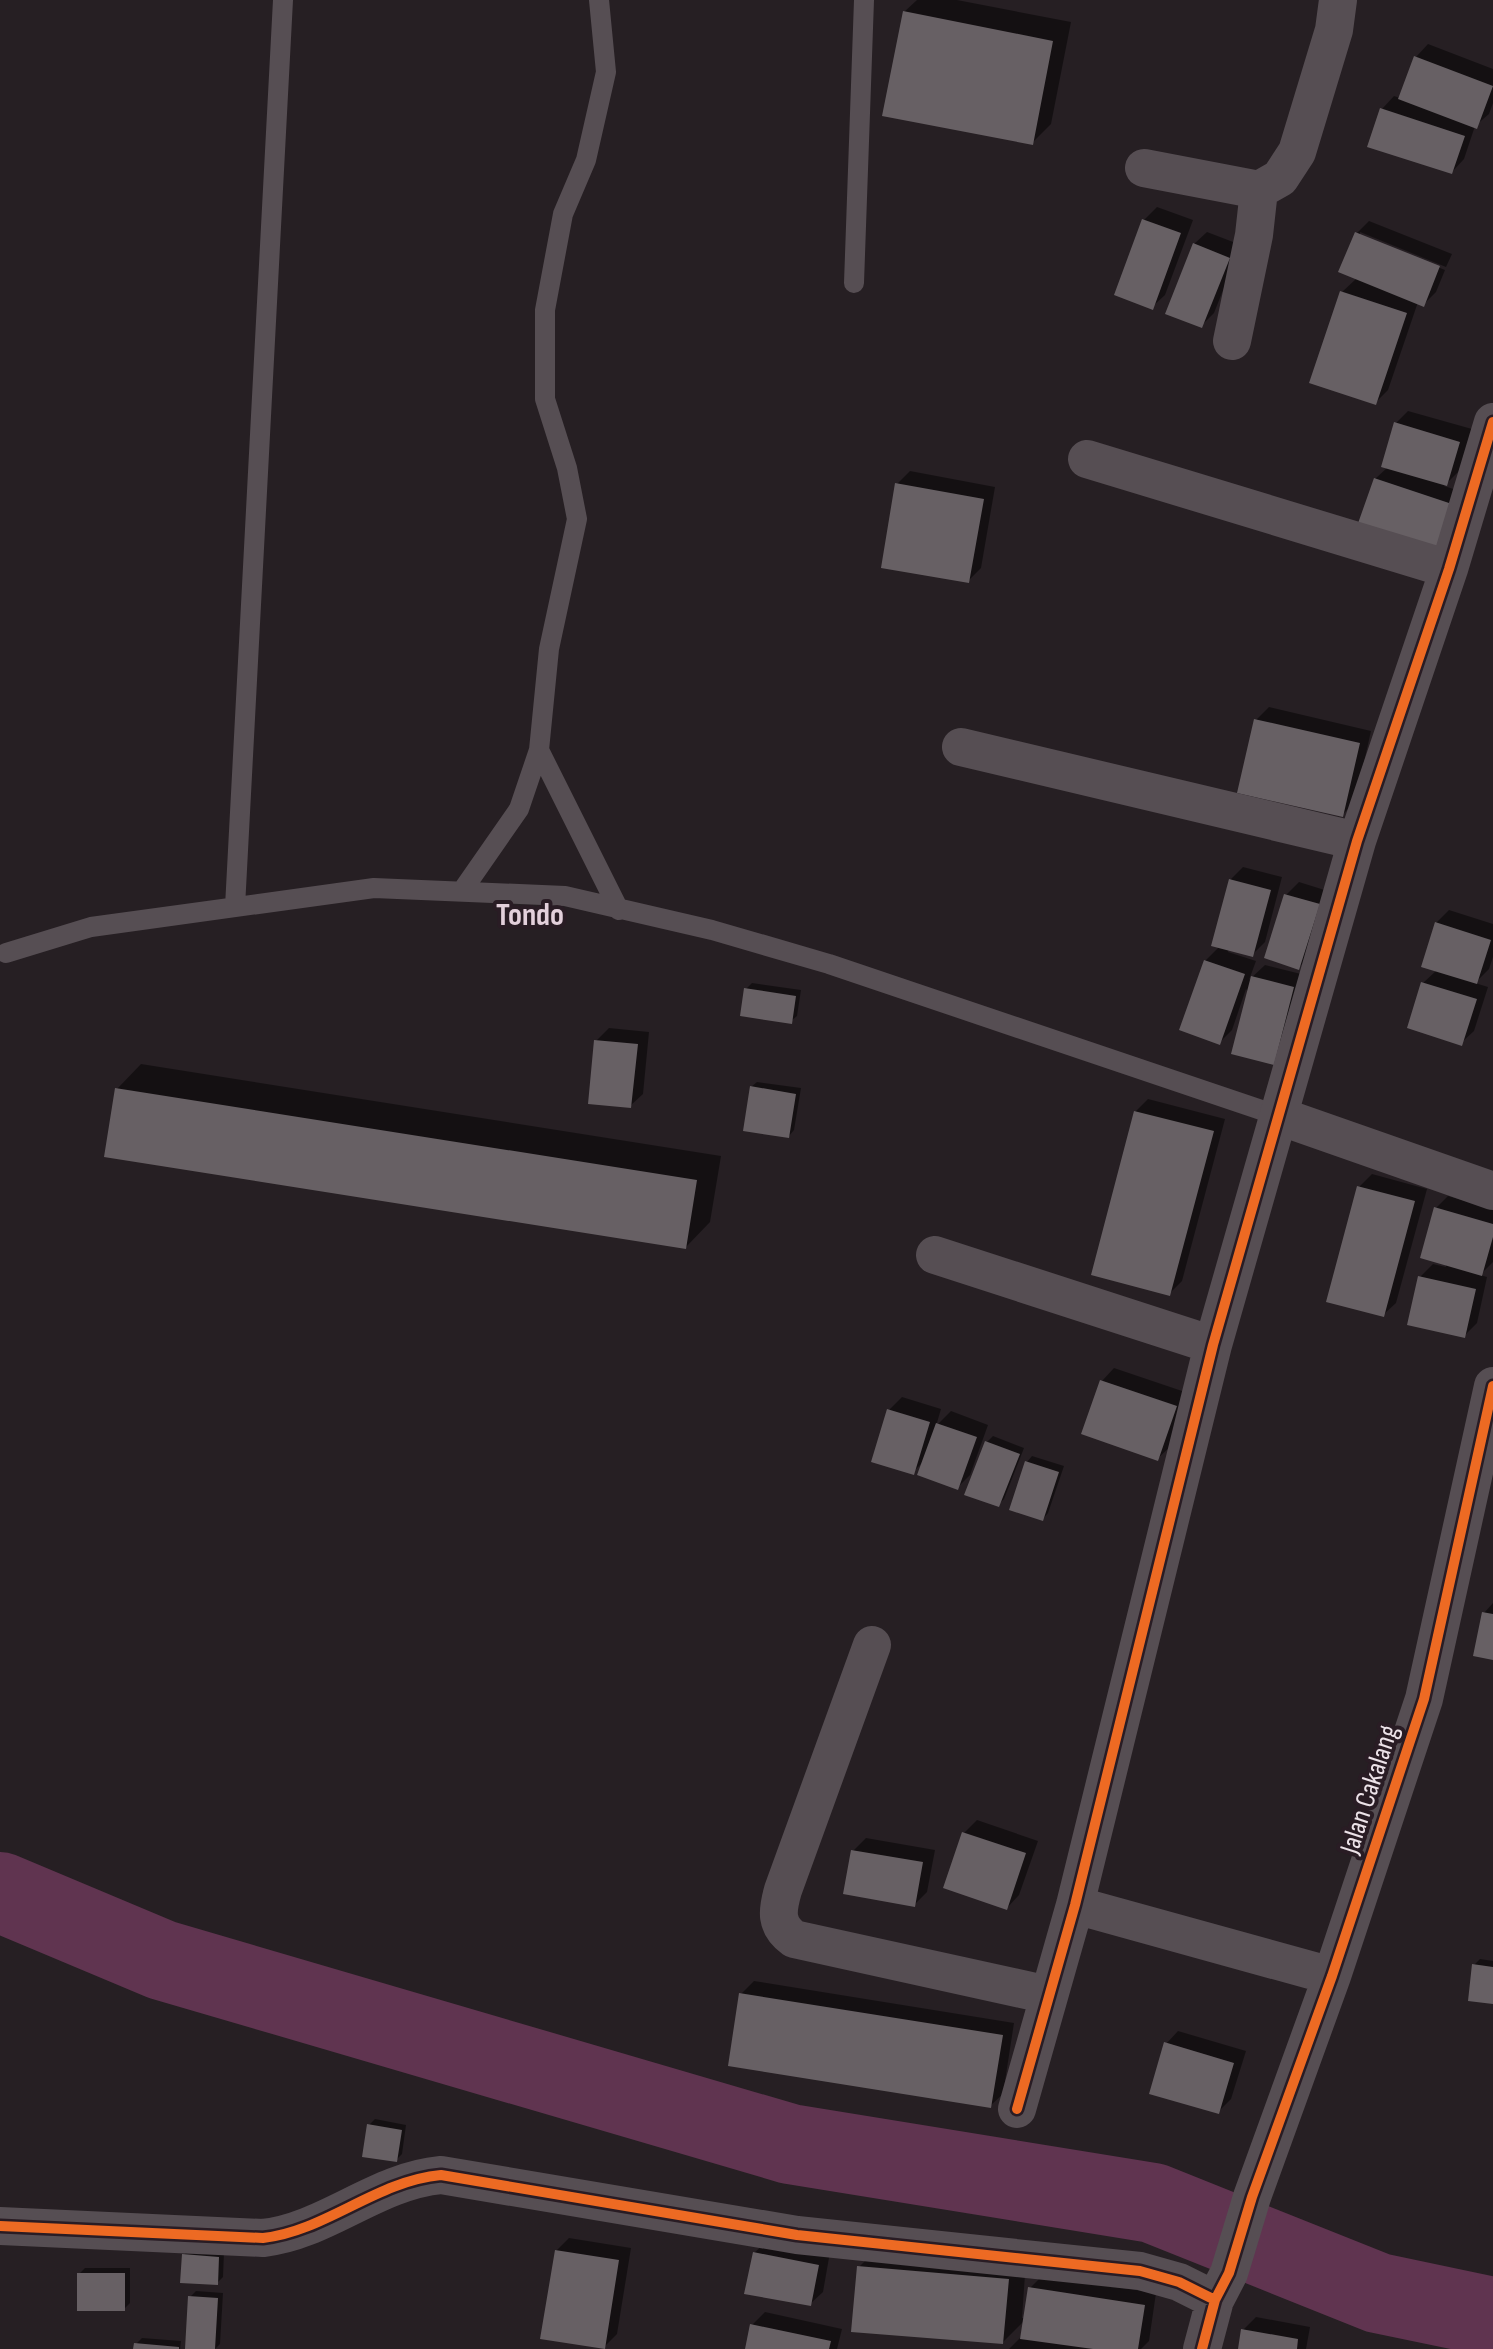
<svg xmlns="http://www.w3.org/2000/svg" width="1493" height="2349" viewBox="0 0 1493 2349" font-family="'Sofia Sans Condensed',sans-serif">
	<rect width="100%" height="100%" fill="#261f23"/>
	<path fill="#0007" d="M917,0H957L1071,22L1051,124L1032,143L904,12Z
		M1428,44L1493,69V103L1489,114L1475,126L1464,159L1452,172L1382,109L1394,96L1400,98L1416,57Z
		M1157,207L1193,220L1165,295L1152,307L1144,220Z
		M1369,221L1452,254L1446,267L1360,232V236L1445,270L1436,292L1424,304L1418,302L1388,390L1375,403L1342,292L1357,278V233Z
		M1207,232L1241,245L1214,313L1202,325L1194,244Z
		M1408,411L1472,429L1459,471L1444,486L1466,493L1438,554L1375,479L1388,467L1396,423Z
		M910,471L995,487L981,568L968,581L897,484Z
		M1269,707L1371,731L1355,802L1342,815L1256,720Z
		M1243,867L1282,877L1265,942L1252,955L1229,949L1228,952L1256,961L1249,980L1265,965L1305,975L1286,1050L1246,989L1232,1030L1219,1043L1205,961L1220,946L1230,880Z
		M1299,882L1331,892L1311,955L1299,967L1266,957L1286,895Z
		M1449,910L1493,924V957L1489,969L1475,983L1488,987L1474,1031L1461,1043L1423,983L1437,970L1436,923Z
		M752,983L801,990L797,1016L791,1021L746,989Z
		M609,1028L649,1032L643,1094L630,1106L596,1041Z
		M141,1064L721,1156L710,1222L686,1247L117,1089Z
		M757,1082L801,1088L794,1130L789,1136L751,1087Z
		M1148,1099L1225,1119L1182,1281L1170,1293L1135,1112Z
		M1372,1174L1427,1189L1396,1303L1383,1315L1359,1187Z
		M1448,1196L1493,1209V1262L1480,1275L1487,1277L1477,1323L1464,1336L1420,1277L1433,1264L1446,1267L1436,1208Z
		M1114,1368L1188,1393L1170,1447L1157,1459L1102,1381Z
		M902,1397L941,1409L936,1426L951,1411L988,1425L970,1475L957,1488L924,1461L913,1472L889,1410Z
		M993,1436L1024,1448L1004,1499L998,1505L987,1442Z
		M1032,1456L1064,1466L1048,1513L1043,1519L1027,1462Z
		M1493,1603V1658L1484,1613Z
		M977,1820L1038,1841L1019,1895L1007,1908L964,1833Z
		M866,1838L935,1850L927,1892L914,1905L853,1851Z
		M1480,1959L1493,1961V2002L1474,1965Z
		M754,1981L1014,2023L1003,2094L990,2106L741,1994Z
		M1178,2031L1246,2051L1231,2099L1218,2112L1166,2044Z
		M375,2119L406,2125L402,2154L396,2160L369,2125Z
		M569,2238L631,2248L617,2334L604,2347L556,2251Z
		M767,2241L830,2252L823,2292L810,2304L754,2253Z
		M878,2248L1026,2260L1022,2318H1025L1030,2288L1042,2276L1156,2293L1149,2341L1141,2349H1009L1022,2336L1025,2320L1003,2342L859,2267Z
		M189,2249L224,2252L223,2277L217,2283L184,2255Z
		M85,2268H130V2303L124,2309L79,2274Z
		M196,2291L223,2293L220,2344L215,2349H206L190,2297Z
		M765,2312L842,2329L837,2349H747L752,2325Z
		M1256,2317L1310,2327L1306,2349H1240L1243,2330Z
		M142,2338L181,2341L180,2349H135L136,2344Z"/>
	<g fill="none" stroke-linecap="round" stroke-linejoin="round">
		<path stroke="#603450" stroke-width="80" d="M0,1892L162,1960L790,2144L1153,2203L1378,2293L1493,2317"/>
	</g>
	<path fill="#676064" d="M903,11L1053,41L1033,145L882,116Z
		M1414,56L1493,86L1477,129L1398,99Z
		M1380,108L1465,136L1452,174L1367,147Z
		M1142,219L1181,233L1153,310L1114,295Z
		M1355,232L1440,266L1424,307L1338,272Z
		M1193,243L1230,258L1202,328L1165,314Z
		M1340,291L1407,313L1376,405L1309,383Z
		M1394,422L1460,442L1447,486L1381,467Z
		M1374,478L1455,505L1438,557L1356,529Z
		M895,483L984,499L969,583L881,568Z
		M1254,719L1360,743L1343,817L1237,793Z
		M1229,879L1271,890L1253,957L1211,946Z
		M1284,894L1320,904L1299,970L1264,958Z
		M1435,922L1491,940L1477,984L1421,967Z
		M1204,960L1245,974L1220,1045L1179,1030Z
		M1251,976L1294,987L1274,1065L1231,1054Z
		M1421,982L1477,999L1462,1046L1407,1028Z
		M744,988L796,996L792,1024L740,1016Z
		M594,1040L638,1044L631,1108L588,1104Z
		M750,1086L796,1094L789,1138L743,1131Z
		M115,1088L697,1180L686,1249L104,1157Z
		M1134,1111L1214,1131L1170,1296L1091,1275Z
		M1357,1186L1415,1201L1384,1317L1326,1302Z
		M1434,1207L1493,1224V1237L1482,1276L1420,1258Z
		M1418,1276L1476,1289L1465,1338L1407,1325Z
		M1100,1380L1177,1406L1158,1461L1081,1434Z
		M887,1409L930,1422L914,1475L871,1462Z
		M936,1423L977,1437L958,1490L917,1475Z
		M985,1441L1020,1454L999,1507L964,1495Z
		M1025,1461L1059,1472L1043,1521L1009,1510Z
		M1482,1612L1493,1614V1660L1473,1656Z
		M962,1832L1026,1853L1007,1910L943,1888Z
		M851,1850L923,1862L915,1907L843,1894Z
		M1472,1964L1493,1967V2004L1468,2001Z
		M739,1993L1003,2035L991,2108L728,2066Z
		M1164,2042L1234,2063L1219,2114L1149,2094Z
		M367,2124L402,2130L397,2162L362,2157Z
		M555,2250L619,2260L605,2349L540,2339Z
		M753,2252L819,2265L811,2306L744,2294Z
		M182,2254L219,2257L218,2285L180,2283Z
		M857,2266L1009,2279L1003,2344L851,2332Z
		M77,2273H125V2311H77Z
		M1028,2287L1145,2305L1138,2349H1093L1020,2339Z
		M188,2296L218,2298L215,2349H185Z
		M750,2324L831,2341L829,2349H745Z
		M1241,2329L1298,2339L1297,2349H1238Z
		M134,2343L179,2347V2349H133Z"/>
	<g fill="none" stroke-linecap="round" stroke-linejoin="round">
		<path stroke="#564e53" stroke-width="20" d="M854,283L864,0
			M539,750L619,910
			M462,891L519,809L539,750L549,649L577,519L567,468L545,399V310L563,214L586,160L606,72L599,0
			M235,907L283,0
			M6,953L91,927L374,888L565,896L712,930L829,964L1279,1116"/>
		<path stroke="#564e53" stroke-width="38" d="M1144,168L1259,190L1280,178L1297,152L1334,30L1338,0
			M1232,341L1254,235L1259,190
			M1087,459L1449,569
			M961,747L1357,841
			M1279,1116L1493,1191
			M935,1255L1213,1345
			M872,1645L783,1890C777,1911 775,1925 794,1939L1049,1995
			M1075,1905L1332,1976
			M1017,2109L1075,1905L1213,1345L1357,841L1449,569L1493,422
			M0,2226L263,2238C326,2231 376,2181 441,2175L797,2235L1140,2271L1179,2282L1215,2300
			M1202,2349L1215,2300L1229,2273L1252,2197L1332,1976L1424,1699L1493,1386"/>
		<defs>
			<path id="cycleway" d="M1017,2109L1075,1905L1213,1345L1357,841L1449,569L1493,422
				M0,2226L263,2238C326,2231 376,2181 441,2175L797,2235L1140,2271L1179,2282L1215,2300
				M1202,2349L1215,2300L1229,2273L1252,2197L1332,1976L1424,1699L1493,1386"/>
		</defs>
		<use href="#cycleway" stroke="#291c24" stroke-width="15"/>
		<use href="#cycleway" stroke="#ed6a23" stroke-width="10"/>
	</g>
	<g text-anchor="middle" stroke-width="8" stroke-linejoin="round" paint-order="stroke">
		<g font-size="28" fill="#ece2e8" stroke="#291c24">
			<text transform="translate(1368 1789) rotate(-72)" y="10">Jalan Cakalang</text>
		</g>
		<g font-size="32" font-weight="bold" fill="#e3d0db" stroke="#291c24">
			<text x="530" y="925">Tondo</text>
		</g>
	</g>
</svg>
